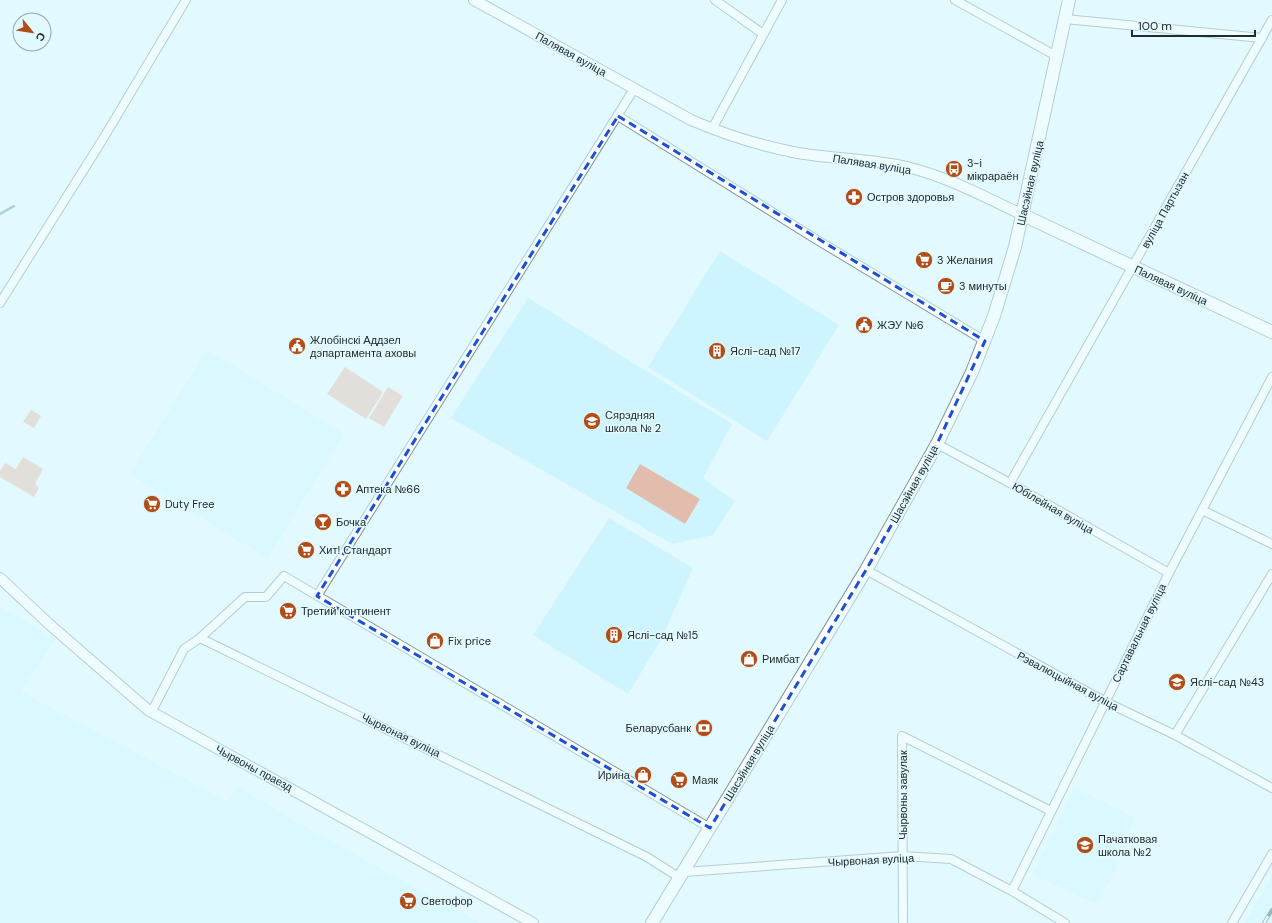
<svg xmlns="http://www.w3.org/2000/svg" width="1272" height="923" viewBox="0 0 1272 923" font-family="'DM Sans',sans-serif">
	<rect width="100%" height="100%" fill="#e1f9ff"/>
	<path fill="#cef5ff" d="M720,251L839,325L767,441L648,367Z
		M528,298L732,424L703,478L735,501L713,535L672,544L451,418Z
		M207,350L344,434L267,558L130,474Z
		M609,518L693,568L661,640L628,694L533,635Z
		M0,607L55,639L21,692L228,802L238,787L298,823L479,923H0Z
		M1074,788L1136,818L1115,858L1117,867L1097,904L1033,875Z
		M1272,877V923H1245L1259,899Z"/>
	<path fill="#e2bdad" d="M345,367L383,392L366,419L327,394Z
		M388,387L403,396L384,427L369,418Z
		M31,410L41,416L34,428L23,422Z
		M23,457L43,469L35,484L39,488L34,497L0,477V471L5,463L16,469Z
		M640,464L700,499L685,524L626,488Z"/>
	<g fill="none" stroke-linecap="round" stroke-linejoin="round">
		<path stroke="#62a5b5" stroke-width="2.5" d="M0,214L14,206"/>
		<defs>
			<path id="minor" d="M715,0L763,34
				M955,0L1058,57
				M1065,19L1262,38
				M618,116L814,238L985,341
				M712,129L782,0
				M0,303L103,139L186,0
				M937,444L1010,483L1169,573
				M1010,483L1272,20
				M1202,510L1272,544
				M866,570L1106,702L1175,735L1272,788
				M317,596L634,89
				M200,638L245,597H266L284,576L710,828
				M152,711L184,649L200,638L647,857L680,878
				M1175,735L1272,574
				M684,872L903,856L951,859L1012,891L1065,923
				M1012,891L1169,573L1272,377
				M903,923L902,736L1051,811
				M1232,923L1272,854"/>
			<path id="tertiary" d="M474,0L691,120C726,135 761,146 798,153C834,159 872,159 907,167C948,177 985,197 1023,215
				M0,578L49,624L148,710L533,923"/>
			<path id="secondary" d="M1023,215L1272,332
				M652,923L866,570L937,444L972,372L994,316L1015,247L1069,0"/>
		</defs>
		<use href="#minor" stroke="#7d989f" stroke-width="10"/>
		<use href="#tertiary" stroke="#7d989f" stroke-width="12"/>
		<use href="#secondary" stroke="#7d989f" stroke-width="14"/>
		<use href="#minor" stroke="#fff" stroke-width="8"/>
		<use href="#tertiary" stroke="#fff" stroke-width="10"/>
		<use href="#secondary" stroke="#fff" stroke-width="12"/>
		<defs>
			<path id="rail" d="M1264,923L1272,910"/>
		</defs>
		<use href="#rail" stroke="#526064" stroke-width="4"/>
		<use href="#rail" stroke="#e1f9ff" stroke-width="2.5" stroke-dasharray="8" stroke-linecap="butt"/>
	</g>
	<path d="M0 0H1272V923H0ZM618,116L985,341L937,444L866,570L710,828L317,596Z" fill="#e1f9ff" fill-opacity=".55" fill-rule="evenodd"/>
	<path fill="none" stroke="#1d4ed8" stroke-width="3" stroke-dasharray="8 5" stroke-linejoin="round" d="M618,116L985,341L937,444L866,570L710,828L317,596Z"/>
	<defs>
		<symbol id="bus-disc" viewBox="-11 -11 22 22"><circle r="9.5" fill="#b14d18" stroke="#e1f9ff"/><path d="M-5-6H5V4H4V6H2V4H-2V6H-4V4H-5ZM-3.5-4V0h7V-4ZM-3.5 1.2v1.5H-2V1.2ZM2 1.2v1.5H3.5V1.2Z" fill="#fff"/></symbol>
		<symbol id="pharmacy-disc" viewBox="-11 -11 22 22"><circle r="9.5" fill="#b14d18" stroke="#e1f9ff"/><path d="M-2-6h4v4h4v4h-4v4h-4v-4h-4v-4h4Z" fill="#fff"/></symbol>
		<symbol id="supermarket-disc" viewBox="-11 -11 22 22"><circle r="9.5" fill="#b14d18" stroke="#e1f9ff"/><path d="M-6-5.5h2.5l.6 2H6L4.5 2H-2.5L-4.4-4H-6ZM-1.5 3.2a1.3 1.3 0 1 0 .1 0ZM3 3.2a1.3 1.3 0 1 0 .1 0Z" fill="#fff"/></symbol>
		<symbol id="cafe-disc" viewBox="-11 -11 22 22"><circle r="9.5" fill="#b14d18" stroke="#e1f9ff"/><path d="M-5.5-4.5H6V0H3Q3 3.5 0 3.5H-2.5Q-5.5 3.5-5.5 0ZM3-3.2v2h1.7v-2ZM-6 4.5H4V6H-6Z" fill="#fff"/></symbol>
		<symbol id="civic-disc" viewBox="-11 -11 22 22"><circle r="9.5" fill="#b14d18" stroke="#e1f9ff"/><path d="M-.6-6.5H3V-4.5H.6V-3L4-1V1h2V6H-6V1h2V-1L-.6-3ZM-1.2 2.5V6h2.4V2.5Z" fill="#fff"/></symbol>
		<symbol id="building-disc" viewBox="-11 -11 22 22"><circle r="9.5" fill="#b14d18" stroke="#e1f9ff"/><path d="M-4-6H4V6H1V3H-1V6H-4ZM-2.5-4.3h1.7v1.8h-1.7ZM.8-4.3h1.7v1.8H.8ZM-2.5-1h1.7V.8h-1.7ZM.8-1h1.7V.8H.8Z" fill="#fff"/></symbol>
		<symbol id="school-disc" viewBox="-11 -11 22 22"><circle r="9.5" fill="#b14d18" stroke="#e1f9ff"/><path d="M0-5L7-2L0 1L-7-2ZM-4 1L0 2.5L4 1V4Q0 6-4 4Z" fill="#fff"/></symbol>
		<symbol id="bar-disc" viewBox="-11 -11 22 22"><circle r="9.5" fill="#b14d18" stroke="#e1f9ff"/><path d="M-6-5H6L.8 .8V4.5H3.5V6h-7V4.5H-.8V.8Z" fill="#fff"/></symbol>
		<symbol id="shop-disc" viewBox="-11 -11 22 22"><circle r="9.5" fill="#b14d18" stroke="#e1f9ff"/><path d="M-5-2.5h2.3a2.7 3.5 0 0 1 5.4 0H5L5.5 6h-11ZM-1.5-2.5h3a1.5 2.3 0 0 0-3 0Z" fill="#fff"/></symbol>
		<symbol id="bank-disc" viewBox="-11 -11 22 22"><circle r="9.5" fill="#b14d18" stroke="#e1f9ff"/><path d="M-6-4H6V4H-6ZM0-2.3a2.3 2.3 0 1 0 0 4.6a2.3 2.3 0 1 0 0-4.6Z" fill="#fff"/></symbol>
	</defs>
	<g fill-rule="evenodd">
		<use href="#bus-disc" x="944" y="159" width="20" height="20"/>
		<use href="#pharmacy-disc" x="844" y="187" width="20" height="20"/>
		<use href="#supermarket-disc" x="914" y="250" width="20" height="20"/>
		<use href="#cafe-disc" x="936" y="276" width="20" height="20"/>
		<use href="#civic-disc" x="854" y="315" width="20" height="20"/>
		<use href="#civic-disc" x="287" y="336" width="20" height="20"/>
		<use href="#building-disc" x="707" y="341" width="20" height="20"/>
		<use href="#school-disc" x="582" y="411" width="20" height="20"/>
		<use href="#pharmacy-disc" x="333" y="479" width="20" height="20"/>
		<use href="#supermarket-disc" x="142" y="494" width="20" height="20"/>
		<use href="#bar-disc" x="313" y="512" width="20" height="20"/>
		<use href="#supermarket-disc" x="296" y="540" width="20" height="20"/>
		<use href="#supermarket-disc" x="278" y="601" width="20" height="20"/>
		<use href="#building-disc" x="604" y="625" width="20" height="20"/>
		<use href="#shop-disc" x="425" y="631" width="20" height="20"/>
		<use href="#shop-disc" x="739" y="649" width="20" height="20"/>
		<use href="#school-disc" x="1167" y="672" width="20" height="20"/>
		<use href="#bank-disc" x="694" y="718" width="20" height="20"/>
		<use href="#shop-disc" x="633" y="765" width="20" height="20"/>
		<use href="#supermarket-disc" x="669" y="770" width="20" height="20"/>
		<use href="#school-disc" x="1075" y="835" width="20" height="20"/>
		<use href="#supermarket-disc" x="398" y="891" width="20" height="20"/>
	</g>
	<g text-anchor="middle" stroke-width="3" stroke-linejoin="round" paint-order="stroke">
		<g font-size="11" fill="#212c2f" stroke="#e1f9ff">
			<text transform="translate(571 54) rotate(29)" y="4">Палявая вуліца</text>
			<text transform="translate(872 164) rotate(9)" y="4">Палявая вуліца</text>
			<text transform="translate(1030 183) rotate(-77)" y="4">Шасэйная вуліца</text>
			<text transform="translate(1165 210) rotate(-61)" y="4">вуліца Партызан</text>
			<text transform="translate(1171 285) rotate(25)" y="4">Палявая вуліца</text>
			<text transform="translate(914 484) rotate(-61)" y="4">Шасэйная вуліца</text>
			<text transform="translate(1053 508) rotate(30)" y="4">Юбілейная вуліца</text>
			<text transform="translate(1139 633) rotate(-64)" y="4">Сартавальная вуліца</text>
			<text transform="translate(1068 681) rotate(28)" y="4">Рэвалюцыйная вуліца</text>
			<text transform="translate(401 735) rotate(26)" y="4">Чырвоная вуліца</text>
			<text transform="translate(749 763) rotate(-59)" y="4">Шасэйная вуліца</text>
			<text transform="translate(254 768) rotate(28)" y="4">Чырвоны праезд</text>
			<text transform="translate(903 795) rotate(-90)" y="4">Чырвоны завулак</text>
			<text transform="translate(871 860) rotate(-3)" y="4">Чырвоная вуліца</text>
		</g>
		<g font-size="11" fill="#212c2f" stroke="#e1f9ff" text-anchor="start">
			<text x="967" y="167">3-і<tspan x="967" dy="13">мікрараён</tspan></text>
			<text x="867" y="201">Остров здоровья</text>
			<text x="937" y="264">3 Желания</text>
			<text x="959" y="290">3 минуты</text>
			<text x="877" y="329">ЖЭУ №6</text>
			<text x="310" y="344">Жлобінскі Аддзел<tspan x="310" dy="13">дэпартамента аховы</tspan></text>
			<text x="730" y="355">Яслі-сад №17</text>
			<text x="605" y="419">Сярэдняя<tspan x="605" dy="13">школа № 2</tspan></text>
			<text x="356" y="493">Аптека №66</text>
			<text x="165" y="508">Duty Free</text>
			<text x="336" y="526">Бочка</text>
			<text x="319" y="554">Хит! Стандарт</text>
			<text x="301" y="615">Третий континент</text>
			<text x="627" y="639">Яслі-сад №15</text>
			<text x="448" y="645">Fix price</text>
			<text x="762" y="663">Римбат</text>
			<text x="1190" y="686">Яслі-сад №43</text>
			<text x="691" y="732" text-anchor="end">Беларусбанк</text>
			<text x="630" y="779" text-anchor="end">Ирина</text>
			<text x="692" y="784">Маяк</text>
			<text x="1098" y="843">Пачатковая<tspan x="1098" dy="13">школа №2</tspan></text>
			<text x="421" y="905">Светофор</text>
		</g>
	</g>
	<g transform="translate(32 32) rotate(120)"><circle r="19" fill="#e1f9ff" stroke="#94a7ac"/>
	<path d="M0-3L7 15L0 10L-7 15Z" fill="#b14d18"/>
	<text y="-6" font-size="11" font-weight="bold" text-anchor="middle" fill="#212c2f">С</text>
	</g>
	<path d="M1132 30v6h123v-6" fill="none" stroke="#212c2f" stroke-width="2"/>
	<text x="1138" y="30" font-size="12" fill="#212c2f" stroke="#e1f9ff" stroke-width="3" paint-order="stroke">100 m</text>
</svg>
